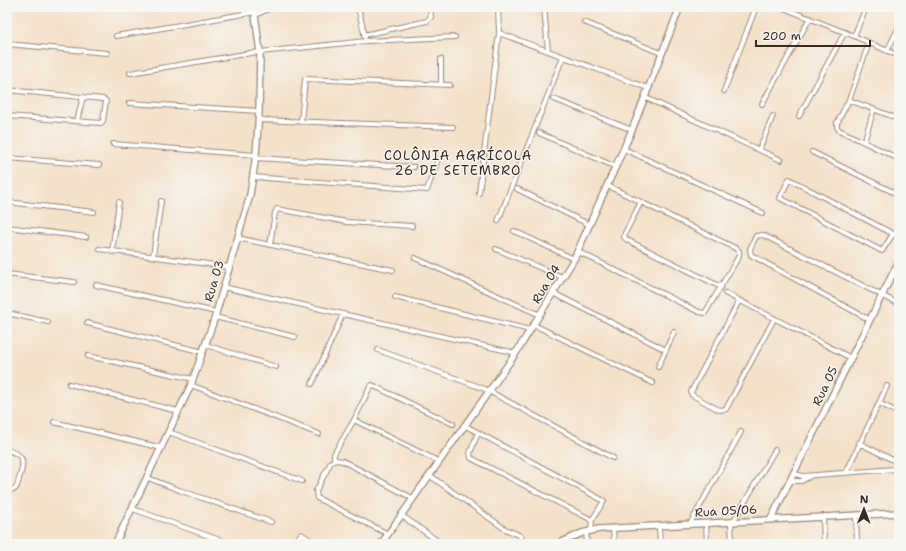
<svg xmlns="http://www.w3.org/2000/svg" width="906" height="551" viewBox="0 0 906 551" font-family="'Shantell Sans',sans-serif">
	<rect width="100%" height="100%" fill="#f6f6f2"/>
	<filter id="ink" filterUnits="userSpaceOnUse"><feTurbulence type="fractalNoise" baseFrequency=".025" numOctaves="2"/><feDisplacementMap in="SourceGraphic" scale="8" xChannelSelector="R" yChannelSelector="G"/><feConvolveMatrix kernelMatrix="1 2 1 2 8 2 1 2 1" color-interpolation-filters="sRGB"/></filter>
	<filter id="wash" filterUnits="userSpaceOnUse"><feTurbulence type="fractalNoise" baseFrequency=".012" numOctaves="4" result="noise"/><feDisplacementMap in="SourceGraphic" scale="16" xChannelSelector="R" yChannelSelector="G"/><feGaussianBlur stdDeviation="0.9" result="paint"/><feColorMatrix in="noise" values="0 0 0 0 0 0 0 0 0 0 0 0 0 0 0 0 0 1.4 0 .05"/><feComposite in="paint" operator="in"/></filter>
	<g filter="url(#wash)">
		<rect width="100%" height="100%" fill="#f4e1c9"/>
	</g>
	<g filter="url(#ink)">
		<g fill="none" stroke-linecap="round" stroke-linejoin="round">
			<defs>
				<path id="minor" d="M358,7L365,37
					M544,7L548,51
					M781,7L854,36L899,56
					M256,15L272,7
					M584,22L661,53
					M499,33L648,88
					M364,35L427,21L431,17L430,7
					M116,36L255,12
					M854,36L865,10L864,7
					M869,43L849,100L837,123V127L839,130L899,159
					M7,44L107,53
					M887,51L899,27
					M130,73L251,53L366,41L455,37
					M441,84V59
					M7,90L103,99L106,101L103,121L101,123L7,116
					M724,91L756,7
					M644,97L781,160
					M554,99L632,130
					M849,100L899,119
					M129,103L259,111
					M762,104L810,18
					M799,116L845,32
					M258,120L453,127
					M77,121L83,97
					M301,122L305,79L450,85
					M539,133L616,167
					M864,142L874,109
					M113,144L256,155
					M624,149L763,213
					M759,150L773,116
					M812,152L899,195
					M7,158L99,165
					M255,158L414,167
					M252,177L427,190L438,159
					M517,189L590,225
					M479,193L499,33L498,7
					M7,202L94,212
					M641,202L625,233L624,237L627,240L721,287
					M498,221L563,57
					M7,227L86,237
					M514,231L574,259
					M893,234L882,251L780,198L789,179L899,237
					M237,238L393,270
					M270,245L275,213L277,209L347,222L412,226
					M99,249L229,267
					M496,249L562,277
					M577,251L699,312L705,313L739,256V251L735,248L608,186
					M112,252L119,202
					M153,256L161,201
					M415,258L540,315
					M7,274L74,282
					M96,285L216,312
					M223,287L516,353
					M553,293L666,350
					M725,293L851,358
					M395,297L530,330
					M739,301L691,392L692,395L719,410L726,409L774,319
					M7,313L48,322
					M215,317L295,337
					M870,320L751,255L750,249L756,236L763,235L899,304
					M87,323L203,352
					M534,325L653,383
					M206,345L276,367
					M378,350L485,389L613,458
					M88,356L193,379
					M658,367L674,332
					M69,384L178,411
					M312,384L343,314
					M191,385L319,434
					M879,403L899,413
					M354,420L370,387L372,385L453,424
					M54,422L162,448
					M464,425L604,501L592,520L591,531
					M169,432L302,481
					M478,433L470,453L471,458L592,520
					M859,443L899,463
					M7,450C30,456 22,467 17,486L15,489L7,490
					M334,461V454L354,420L438,461
					M846,473L887,386
					M794,474L803,476L895,469L899,467
					M429,475L505,529L519,535L526,544
					M148,478L179,490L271,522
					M790,481H801L809,477
					M133,509L231,544
					M896,513L898,544
					M401,515L442,544
					M856,515L857,544
					M823,517L824,544
					M731,522L732,544
					M733,522L775,450
					M706,523L707,544
					M690,524L741,432
					M659,526L660,544
					M613,528L614,544
					M586,532L587,544
					M388,534L317,498L316,491L331,462L336,460L343,461L412,498
					M293,544L301,534L317,544"/>
				<path id="tertiary" d="M771,519L899,261
					M115,544L191,385L215,317L250,195L256,155L259,111L260,52L254,7
					M381,544L516,353L574,259L632,130L680,7
					M558,544L582,533L599,529L899,513"/>
			</defs>
			<use href="#minor" stroke="#988674" stroke-width="6"/>
			<use href="#tertiary" stroke="#988674" stroke-width="8"/>
			<use href="#minor" stroke="#fff" stroke-width="4"/>
			<use href="#tertiary" stroke="#fff" stroke-width="5.5"/>
		</g>
	</g>
	<g text-anchor="middle" stroke-width="3" stroke-linejoin="round" paint-order="stroke">
		<g font-size="12" fill="#3b2a1e" stroke="#f6f6f2">
			<text transform="translate(214 281) rotate(-74)" y="4">Rua 03</text>
			<text transform="translate(546 284) rotate(-59)" y="4">Rua 04</text>
			<text transform="translate(825 386) rotate(-64)" y="4">Rua 05</text>
			<text transform="translate(726 511) rotate(-3)" y="4">Rua 05/06</text>
		</g>
		<g font-size="13" letter-spacing="1" fill="#3b2a1e" stroke="#f6f6f2">
			<text x="458" y="160">COLÔNIA AGRÍCOLA<tspan x="458" dy="15">26 DE SETEMBRO</tspan></text>
		</g>
	</g>
	<rect width="906" height="551" fill="none" stroke="#f6f6f2" stroke-width="24"/>
	<g transform="translate(864 509) rotate(1)" stroke="#f6f6f2" stroke-width="3" paint-order="stroke">
	<path d="M0-3L7 15L0 10L-7 15Z" fill="#3b2a1e"/>
	<text y="-6" font-size="11" font-weight="bold" text-anchor="middle" fill="#3b2a1e">N</text>
	</g>
	<path d="M756 40v6h114v-6" fill="none" stroke="#3b2a1e" stroke-width="2"/>
	<text x="762" y="40" font-size="12" fill="#3b2a1e" stroke="#f6f6f2" stroke-width="3" paint-order="stroke">200 m</text>
</svg>
